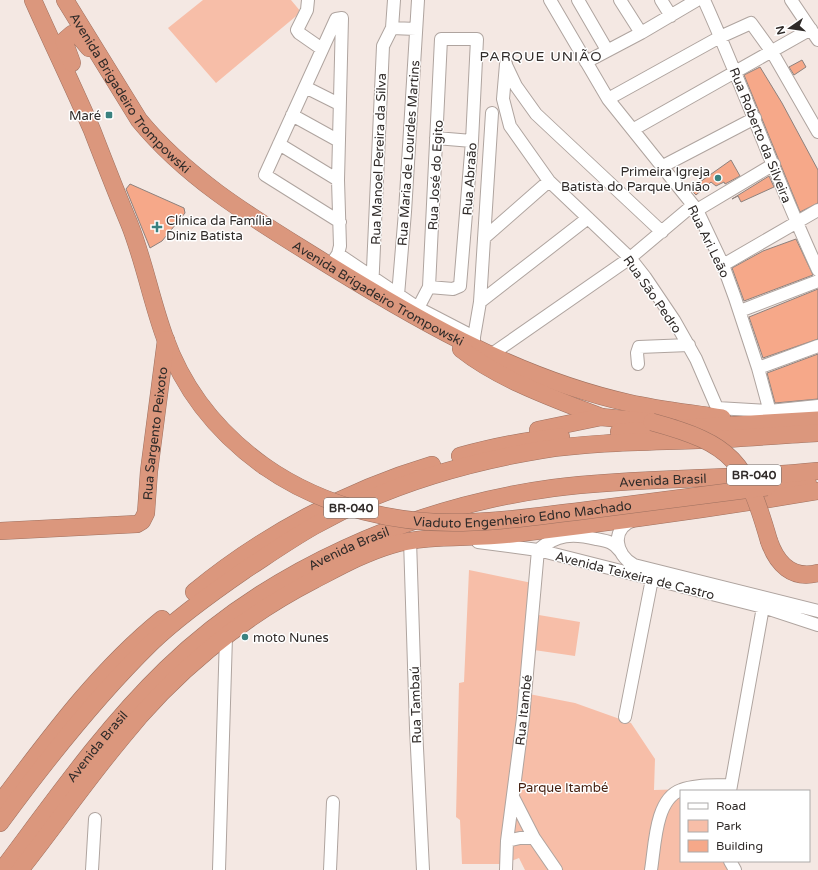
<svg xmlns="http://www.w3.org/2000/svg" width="818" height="870" viewBox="0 0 818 870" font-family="'Varela Round',sans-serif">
	<rect width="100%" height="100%" fill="#f4e8e3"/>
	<path fill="#f7bea8" d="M203,0H291L301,12L216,83L168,28Z
		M469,570L532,583L533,614L580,622L575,656L534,650L529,694L575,703L631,723L655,759L654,790L726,788L681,791V861H724L728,870H525L519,858L503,864H462L460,820L456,817L459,683L464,682Z"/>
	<path fill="#f6a889" stroke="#8d817d" d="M802,60L806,67L794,75L789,67Z
		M760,67L782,103L818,170V203L800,212L744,75Z
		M731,160L740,176L725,184L724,182L716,186L711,182L696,195L690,189Z
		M769,176L774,187L741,202L738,196L732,199Z
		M130,184L184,208L185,213L162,241L150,248L126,189Z
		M796,239L813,275L744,301L732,268L763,251Z
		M818,289V339L763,358L749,317Z
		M818,354V399L775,403L767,373Z"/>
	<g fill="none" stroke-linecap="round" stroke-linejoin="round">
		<defs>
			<path id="minor" d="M308,0L307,10L297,30L299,33L322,49
				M550,0L608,99L697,210L723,265L735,298L758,368L773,423
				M578,0L607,50
				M620,0L641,33
				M661,0L671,16
				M704,0C744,89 777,181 818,270
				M791,0L818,40
				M392,28L416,29
				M586,62L641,33L697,0
				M506,64L503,99L510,126L549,181L630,258L645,277L674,320L696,359L721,417
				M506,65L516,86L536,114L662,232
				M305,87L339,104
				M608,99L720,37L751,23L772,52L818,132
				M292,115L339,141
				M634,129L811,29
				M436,138L472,141
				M279,144L338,180
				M663,166L755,118
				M697,210L774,164
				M484,238L549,181
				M338,254L418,308L474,337V344
				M723,265L818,210
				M330,266L338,254L340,246L338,180L342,18L336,19L265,175L340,222
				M372,291L383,46L392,28L394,0
				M480,302L588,218
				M397,307L405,212L418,0
				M418,308L429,287L441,39H477L472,141L460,286L453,289L429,287
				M740,311L818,281
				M474,337L480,302L492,113
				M492,354L630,258L693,205
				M638,364L637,353L639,347L689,345
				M758,368L818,346
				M717,408L769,411L818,406
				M634,520C610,528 615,555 634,565L818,611
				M410,540L416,728L423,870
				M478,542L538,550L763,607L818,625
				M625,717L652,579
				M730,791L763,607
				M514,799L534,838L556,870
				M507,841L520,838H534
				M730,861L735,870
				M92,870L95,819
				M219,870L226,636
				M330,870L333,802
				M506,870L507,841L523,718L538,550C557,534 573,533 596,539C607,541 614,542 620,551
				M651,870C655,846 655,799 681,790C696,784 715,786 731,785"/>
			<g id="highway">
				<path d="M33,0C52,43 73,86 92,130C104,161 116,192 129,223C144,260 151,300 165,338C184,391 218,433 264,466"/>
				<path id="s1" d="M65,0L139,120C185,176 246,214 306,251C407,314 512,377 629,403C660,410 691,413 722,418"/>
				<path d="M72,63L64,41L72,34L79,36L89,48"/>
				<path d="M461,349C500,380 555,399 601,417"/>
				<path d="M538,430L601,417L652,422"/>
				<path d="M619,432L818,420"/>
				<path d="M460,456C493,447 526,440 561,437"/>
				<path d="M767,487L808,484"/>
				<path id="s2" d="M0,531L137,524L142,521L146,513L149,471L166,340"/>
				<path d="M769,541C777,564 792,580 818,573"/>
				<path d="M194,592C263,535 348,490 432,465"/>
				<path d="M0,803C50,737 98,671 162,619"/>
				<path d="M0,823C46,760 95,698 151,643C179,616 213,592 245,570C268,555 291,539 314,526C383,487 463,463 541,450C593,442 646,442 698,440C738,439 778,435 818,433"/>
				<path id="s3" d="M2,870C54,801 104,729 166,669C269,569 413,507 553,488C641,477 730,480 818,471"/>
				<path d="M20,870C54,827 85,782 120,740C172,674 240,618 314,580C339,567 364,553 391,545C430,534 471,539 512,534C614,522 716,508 818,491"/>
			</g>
		</defs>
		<use href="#minor" stroke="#afa49f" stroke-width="14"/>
		<use href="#highway" stroke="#9f7160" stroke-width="18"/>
		<use href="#minor" stroke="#fff" stroke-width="12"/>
		<use href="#highway" stroke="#db977d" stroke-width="17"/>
		<defs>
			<g id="highway-bridge">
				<path d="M652,422C733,444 746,461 769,541"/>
				<path id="s4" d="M264,466C324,508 400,526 473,522C509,521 545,515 581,511C643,503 705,495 767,487"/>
			</g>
		</defs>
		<use href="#highway-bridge" stroke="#9f7160" stroke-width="18" stroke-linecap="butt"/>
		<use href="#highway-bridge" stroke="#db977d" stroke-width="17"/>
	</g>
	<g fill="#3a8280" stroke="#fff" stroke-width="1.5">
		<rect x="105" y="111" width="8" height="8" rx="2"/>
		<circle cx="718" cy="178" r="4"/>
		<path d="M155 221h4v4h4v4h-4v4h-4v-4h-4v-4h4z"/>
		<circle cx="245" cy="637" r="4"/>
	</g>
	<g text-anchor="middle" stroke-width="3" stroke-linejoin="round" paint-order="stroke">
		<g fill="#fff" stroke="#6e6b69" stroke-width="1">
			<rect x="727" y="465" width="54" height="20" rx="3"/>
			<rect x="324" y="498" width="54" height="20" rx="3"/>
		</g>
		<g font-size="12" font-weight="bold" fill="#302b29">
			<text x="754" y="479">BR-040</text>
			<text x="351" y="512">BR-040</text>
		</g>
		<g font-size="13" fill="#302b29" stroke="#fff">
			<text dy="5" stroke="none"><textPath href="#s1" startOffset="114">Avenida Brigadeiro Trompowski</textPath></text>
			<text transform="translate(761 135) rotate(68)" y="5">Rua Roberto da Silveira</text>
			<text transform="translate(408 153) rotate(-86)" y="5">Rua Maria de Lourdes Martins</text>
			<text transform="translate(378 159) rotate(-88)" y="5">Rua Manoel Pereira da Silva</text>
			<text transform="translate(435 175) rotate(-87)" y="5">Rua José do Egito</text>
			<text transform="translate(469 179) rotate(-86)" y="5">Rua Abraão</text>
			<text transform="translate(709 241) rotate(64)" y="5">Rua Ari Leão</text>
			<text dy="5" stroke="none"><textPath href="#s1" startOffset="438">Avenida Brigadeiro Trompowski</textPath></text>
			<text transform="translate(653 294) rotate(55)" y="5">Rua São Pedro</text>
			<text dy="5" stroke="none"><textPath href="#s2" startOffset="232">Rua Sargento Peixoto</textPath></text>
			<text dy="5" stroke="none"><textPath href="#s3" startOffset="804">Avenida Brasil</textPath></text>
			<text dy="5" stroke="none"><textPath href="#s4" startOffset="270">Viaduto Engenheiro Edno Machado</textPath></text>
			<text dy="5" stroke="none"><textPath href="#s3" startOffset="480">Avenida Brasil</textPath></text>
			<text transform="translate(635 575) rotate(14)" y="5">Avenida Teixeira de Castro</text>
			<text transform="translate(415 705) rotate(-92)" y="5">Rua Tambaú</text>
			<text transform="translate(523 710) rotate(-84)" y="5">Rua Itambé</text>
			<text dy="5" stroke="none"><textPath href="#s3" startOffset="156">Avenida Brasil</textPath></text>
		</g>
		<g font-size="13" fill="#302b29" stroke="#fff" text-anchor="end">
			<text x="101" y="120">Maré</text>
			<text x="710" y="176">Primeira Igreja<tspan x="710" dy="15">Batista do Parque União</tspan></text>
			<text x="166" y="225" text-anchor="start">Clínica da Família<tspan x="166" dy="15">Diniz Batista</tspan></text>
			<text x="253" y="642" text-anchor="start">moto Nunes</text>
		</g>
		<g font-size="13" fill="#441f0f" stroke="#fff">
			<text x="563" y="792">Parque Itambé</text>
		</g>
		<g font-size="14" letter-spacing="1" fill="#302b29" stroke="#fff">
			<text x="541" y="61">PARQUE UNIÃO</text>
		</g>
	</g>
	<rect x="680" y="790" width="130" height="72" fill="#ffffff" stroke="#acaaa9"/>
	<rect x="688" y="803" width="20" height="6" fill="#ffffff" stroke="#acaaa9"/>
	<text x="716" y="810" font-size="12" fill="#302b29">Road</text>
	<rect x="688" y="820" width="20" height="12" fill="#f7bea8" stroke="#acaaa9"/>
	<text x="716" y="830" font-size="12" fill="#302b29">Park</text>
	<rect x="688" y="840" width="20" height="12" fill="#f6a889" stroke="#acaaa9"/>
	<text x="716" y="850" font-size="12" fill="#302b29">Building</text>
	<g transform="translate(790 28) rotate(257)" stroke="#ffffff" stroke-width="3" paint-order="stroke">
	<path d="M0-3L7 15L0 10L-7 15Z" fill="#302b29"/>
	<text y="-6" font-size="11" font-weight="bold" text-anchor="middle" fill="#302b29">N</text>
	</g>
</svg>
